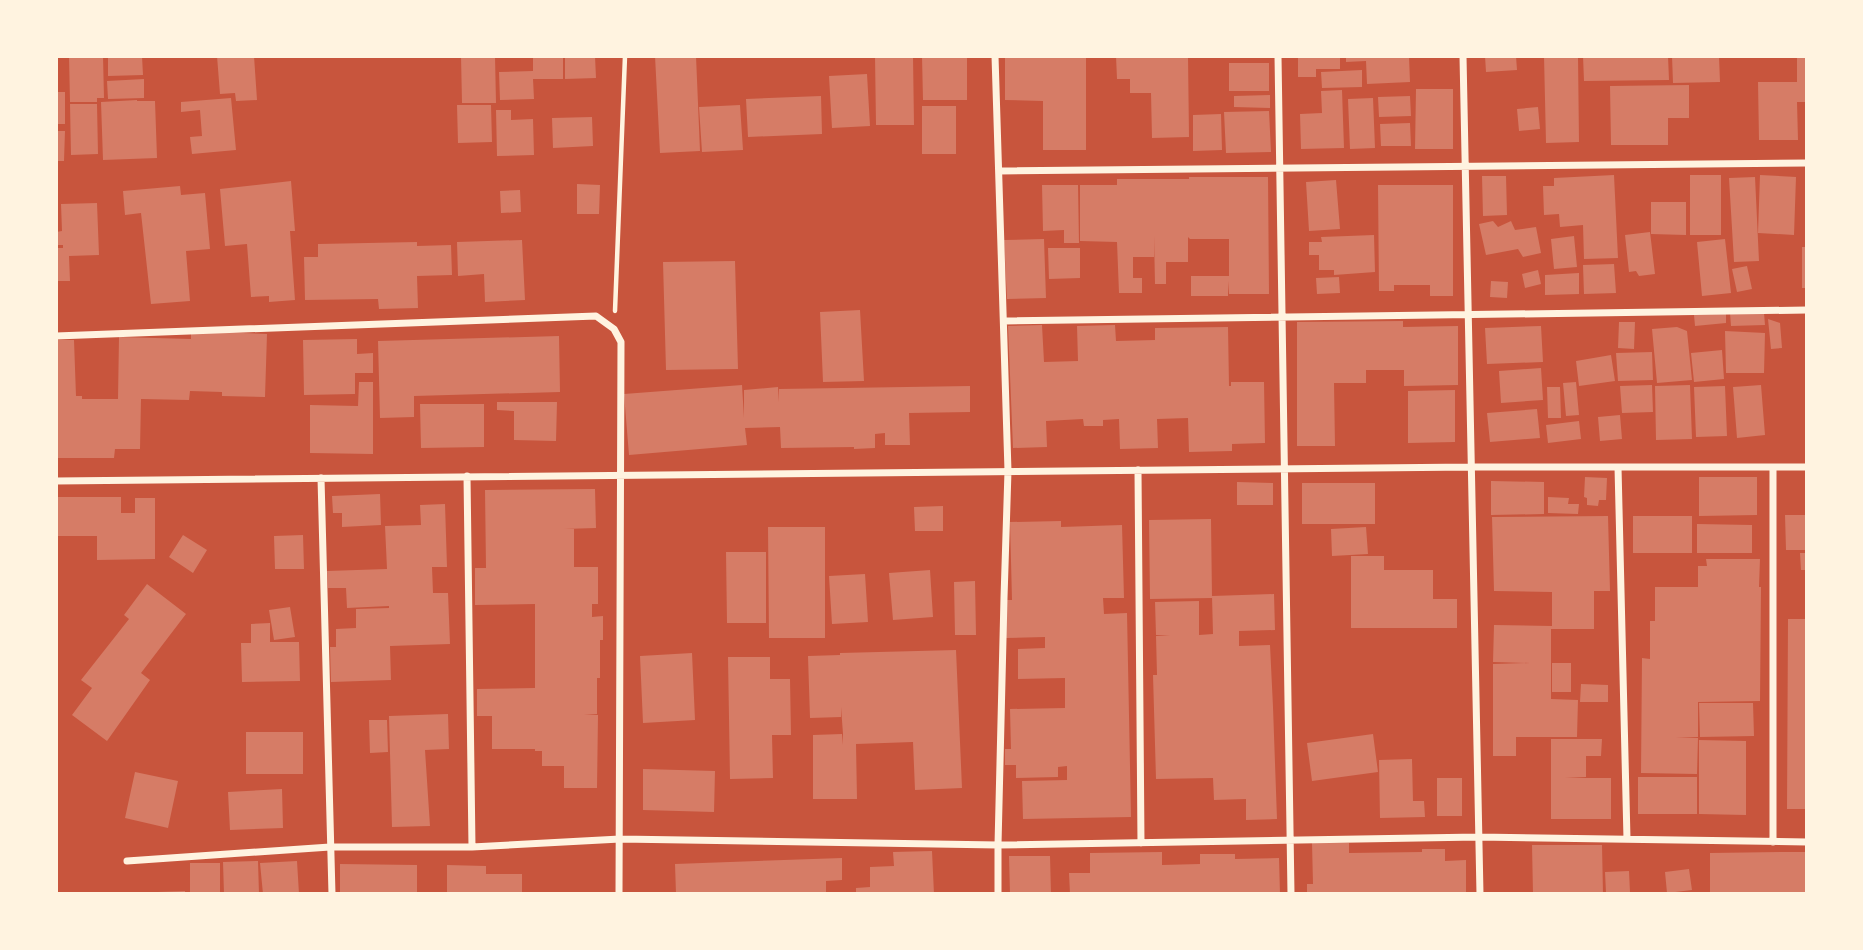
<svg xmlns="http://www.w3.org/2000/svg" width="1863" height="950" viewBox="0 0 1863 950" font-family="Quicksand,sans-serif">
	<rect width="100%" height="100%" fill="#c8553d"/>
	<path fill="#d67c66" d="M69,56H103L104,98H97V102H70Z
		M108,56H142L143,75L108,76Z
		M217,56H254L257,100L236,101L235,93L220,94Z
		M461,56H495L496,103H462Z
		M533,56H563V79H533L534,99L500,100L499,72L533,71Z
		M565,56H595L596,78L565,79Z
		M655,56H696L700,151L660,153Z
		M875,56H913L914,125H876Z
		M922,56H967V100H923Z
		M1005,56H1086V150H1043V101L1005,100Z
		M1116,56H1188L1189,137L1152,138L1151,93H1130V79H1117Z
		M1298,56H1340V69H1316V77H1298Z
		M1346,56H1409L1410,82L1367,84L1366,61L1346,62Z
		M1485,56H1516L1517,70L1486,72Z
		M1544,56H1578L1579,142L1546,143Z
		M1583,56H1668L1669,80L1584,81Z
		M1672,56H1719L1720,82L1673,83Z
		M1797,56H1807V102H1797L1798,140H1759L1758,82H1797Z
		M1229,63H1269V91H1229Z
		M1362,70V87L1322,88L1321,72Z
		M867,74L870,126L832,128L829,76Z
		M144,79V98L108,99L107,81Z
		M1689,85V118H1668V145H1611L1610,86Z
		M1416,89H1453V149H1415Z
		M1342,90L1344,148L1301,149L1300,114L1322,113L1321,91Z
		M56,92H65V124H56Z
		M1270,95V108L1234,107V96Z
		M821,96L822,134L748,137L746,99Z
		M1410,96L1411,116L1379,117L1378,97Z
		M231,98L236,150L192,154L190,137L202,136L200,110L181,112V102Z
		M1373,98L1375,148L1350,149L1348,99Z
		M137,100V101H155L157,158L103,160L101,102Z
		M70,104H97L98,154L71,155Z
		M457,105H491L492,142L458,143Z
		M740,105L743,150L702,152L699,107Z
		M922,106H956V154H922Z
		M1538,107L1540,129L1519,131L1517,109Z
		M496,110H511V120L533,119L534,155L497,156Z
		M1269,111L1271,152L1226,153L1224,112Z
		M1221,114L1222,150L1193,151V115Z
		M592,117L593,146L553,148L552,118Z
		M1410,123L1411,146H1381L1380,124Z
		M56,131H65L64,161H56Z
		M1614,175L1618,258L1584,259L1583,225L1560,227L1559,214L1544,215L1543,186H1554V178Z
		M1690,175H1721V235H1690Z
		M1760,175L1796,177L1794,235L1758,233Z
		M1482,176H1506L1507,215L1483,216Z
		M1189,177H1268L1269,294H1229L1228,281V296H1191V276H1229V239H1190L1188,237V262H1166V284H1155L1154,236V257H1133V278H1142V293H1119L1117,242L1080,241V185H1117V179H1189Z
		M1755,177L1759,261L1734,262L1729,178Z
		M1336,180L1340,229L1309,231L1306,182Z
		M291,181L295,231H290L295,300L269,302V296L251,297L247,244L225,246L220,189Z
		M577,184L600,185L599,214H577Z
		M1042,185H1078L1079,243H1064V230L1043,231Z
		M1378,185H1453V296H1430V285H1394V291H1379Z
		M180,186L181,195L205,193L210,249L186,251L190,301L151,304L141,213L125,215L123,191Z
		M520,190L521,212L501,213L500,191Z
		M1651,202H1686V235L1651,234Z
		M97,203L99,255L69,256L70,281H56V248H63V245H56V232L62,231L61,204Z
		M1493,221L1498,227L1511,221L1515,230L1536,227L1541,253L1523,257L1518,249L1486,255L1479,224Z
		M1650,232L1655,274L1639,276L1636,271L1629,272L1625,235Z
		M1374,235L1375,272L1334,275V270H1319V255H1309V242H1322L1321,237Z
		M1574,236L1577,267L1554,269L1551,239Z
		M1044,239L1046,298L1007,299L1004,240Z
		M1725,239L1731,293L1702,296L1697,242Z
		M522,240L525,300L485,302L484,274L458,276L457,242Z
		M417,242V246L451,245L452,275L417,276L418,308L379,309L378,299L305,300L304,257H318V244Z
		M1802,247H1807V288H1802Z
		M1048,248H1080V278L1049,279Z
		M735,261L738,369L666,370L663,262Z
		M1614,264L1616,293L1584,294L1583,265Z
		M1747,266L1752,289L1737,292L1732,269Z
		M1538,270L1541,284L1525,288L1522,274Z
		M1579,273V294L1545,295V275Z
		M1339,277L1340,293L1317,294L1316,278Z
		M1491,281L1508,282L1507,298L1490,297Z
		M860,310L864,381L823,382L820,312Z
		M1730,313H1764L1765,325L1731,326Z
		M1726,314V323L1695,326L1694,315Z
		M1768,319L1780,323L1782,348L1771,349Z
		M1403,321V327L1458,326V385L1404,386V370H1366V383H1334L1335,446H1297V322Z
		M1619,322H1635L1634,349L1618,348Z
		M1042,325L1044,362L1078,361L1077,326L1115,325L1116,341L1155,340V328L1228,327L1229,386H1231V382H1264L1265,443L1232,444V451L1189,452L1188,418L1157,419L1158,448L1120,449L1119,419L1103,420V426H1084L1083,419L1046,421L1047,447L1013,448L1008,326Z
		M1541,326L1543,362L1487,364L1485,328Z
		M1677,327L1687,331L1692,380L1657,383L1652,329Z
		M191,331L267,334L265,397L222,396V392L190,391L189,400L141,399L140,449H115L114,458H56V340H74L76,396H82V399H118L119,337L191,339Z
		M1725,331L1765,333L1764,373H1726Z
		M559,336L560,392L414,396V417L380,418L378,341Z
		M357,339V354L373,353V373H355V394L304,395L303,340Z
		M1722,350L1724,379L1694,382L1691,353Z
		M1652,352L1653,380L1618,381L1616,353Z
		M1611,355L1615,381L1579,386L1576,361Z
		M1541,368L1543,400L1501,403L1499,371Z
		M359,382H373V454L310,453V405L358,406Z
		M1576,382L1579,415L1566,416L1563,383Z
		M742,385L744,418V390L778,387L779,402V389L970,386V412L909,413L910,445H885V433L875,434V448L854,449V447L781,448L780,427L745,428L747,445L629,455L624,394Z
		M1652,385L1653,412L1622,413L1620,386Z
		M1690,385L1692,439L1656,440L1655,386Z
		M1761,385L1765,435L1737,438L1733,387Z
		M1725,386L1727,436L1696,437L1694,387Z
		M1547,387H1560L1561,418H1548Z
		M1455,390V442L1408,443V391Z
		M497,402H557L556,441L514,440V411L497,410Z
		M420,404H484V447L421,448Z
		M1537,409L1540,438L1490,442L1487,413Z
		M1620,415L1622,439L1600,441L1598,417Z
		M1579,421L1581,439L1548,443L1546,425Z
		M1585,477L1607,478L1606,500H1599L1598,506L1587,505V498L1584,497Z
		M1699,477H1757V515L1699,516Z
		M1491,481L1544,482V514L1491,515Z
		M1237,482L1273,483V505H1237Z
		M1302,483H1375V524H1302Z
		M595,489L596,528L564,529H574V567H598V604H592V617L603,616V640H600V678H597V714H584L598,715L597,788H564V766H542V751H535V749H492V716H477V689L535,688V604L475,605V568H486L485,490Z
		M380,494L381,525L342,527V513H333L332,496Z
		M56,497H121V513H135V498H155V559L97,560V536H56Z
		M1548,497L1569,498L1568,504H1579L1578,514L1548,513Z
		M445,504L447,567H432L433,593H448L450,644L390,646L391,680L331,682L330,647H336V629L356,628V609L389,608V606L347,608L346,588H328L327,571L387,569L385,526L421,525L420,505Z
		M943,506V531H915L914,507Z
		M1785,515H1807V550H1786Z
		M1608,516L1610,591H1594V629H1551V699L1578,700L1577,737H1516V756H1493V664L1530,663L1493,662L1494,625L1552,626V592L1494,591L1492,517Z
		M1633,516H1692V553H1633Z
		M1211,519L1212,598L1150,599L1149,520Z
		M1061,521V527L1122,525L1124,598H1103L1104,614L1127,613L1131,817L1023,819L1022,781L1067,780V766L1058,767V777L1016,778V765H1005V749H1011L1010,709L1065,708V678L1018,679V649L1045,648V637L1006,638L1005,600H1012L1010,522Z
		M1697,524L1752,525V553H1697Z
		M768,527H825V638H769Z
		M1366,527L1368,554L1332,556L1331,529Z
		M183,535L207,550L193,573L169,557Z
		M303,535L304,569H275L274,536Z
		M726,552H766V623H727Z
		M1800,553H1807V570H1801Z
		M1351,556H1384V570H1433V599H1457V628H1351Z
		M1706,559H1760L1759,587H1761L1760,701L1698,702V737H1676L1698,738L1697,774L1641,773L1642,658L1650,659V621H1655V587H1698V566H1707Z
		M930,570L933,617L893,620L889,573Z
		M865,574L868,622L832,624L829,576Z
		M975,581L976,635H955L954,582Z
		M147,584L186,614L141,673L150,680L107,741L72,715L92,688L81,680L129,619L124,615Z
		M1274,594L1275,630L1239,631V646L1270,645L1273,707L1277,819L1246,820V799L1214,800L1213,778L1156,779L1153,675H1157L1156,636L1170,635H1156L1155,602L1199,601V635L1213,634L1212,596Z
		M290,607L295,637L274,640L269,610Z
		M1788,619H1807V809H1787Z
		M270,623V642H299L300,681L242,682L241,643H251V624Z
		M956,650L962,788L915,790L913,742L856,744L857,799H813V735L842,734L843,745V734L841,707V717L810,718L808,656L840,655V653Z
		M692,653L695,720L643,723L640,656Z
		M728,657H770V679H790L791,735H772L773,778L730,779Z
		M1552,663H1571V692H1552Z
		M1581,684L1608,685V702H1580Z
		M1699,703H1753L1754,736L1700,737Z
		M448,714L449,749L425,750L430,826L392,827L389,716Z
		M369,720H387L388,752L370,753Z
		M246,732H303V774H246Z
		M1373,734L1378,772L1312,781L1307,743Z
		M1551,739H1602L1601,756H1586V777L1565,778H1611V819H1551Z
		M1699,740L1746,741V815L1699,814Z
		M1412,759L1413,801H1424L1425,817L1380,818L1379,760Z
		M643,769L715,771L714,812L643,810Z
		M135,772L178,781L168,828L125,818Z
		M1638,777H1697V814H1638Z
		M1437,778H1462V816H1437Z
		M282,789L283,828L230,830L228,792Z
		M1312,843H1349V853L1422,852V849H1445V861L1466,860V894H1307V884H1313Z
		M1532,845H1602L1603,894H1533Z
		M932,851L934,894H856V888L870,887V867L894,866L893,852Z
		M1162,852V865L1200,864V854H1235V859L1279,858L1280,894H1070L1069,873H1090V853Z
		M1785,852H1807V892H1785V894H1710V853Z
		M1009,856H1050L1051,894H1010Z
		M842,858V880L826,881V894H676L675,864Z
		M258,861L259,894H224L223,862Z
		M297,861L299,894H263L260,863Z
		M190,863H220V894H190Z
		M340,864L417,865V894H340Z
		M447,865L486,866V874H522V894H447Z
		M1689,869L1692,890L1667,893L1665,872Z
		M1629,871L1630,892L1606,893L1605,872Z
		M185,891V894H157V892Z"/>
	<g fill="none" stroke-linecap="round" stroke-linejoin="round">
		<path stroke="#fff3e0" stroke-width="4.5" d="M615,311L625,56"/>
		<path stroke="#fff3e0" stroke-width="7" d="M995,56L1008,471L1004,598L998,845V894
			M1278,56L1291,894
			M1463,56L1480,894
			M999,171L1807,163
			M1004,321L1807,310
			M56,336L596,316L614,329L621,342L619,894
			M1618,467L1627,839
			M1138,470L1141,843
			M467,476L472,847
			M321,478L332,894
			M56,481L1471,467H1807
			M1773,842V467
			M127,861L330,847H472L620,839L998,845L1478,837L1807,842"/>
	</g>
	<rect width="1863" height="950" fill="none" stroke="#fff3e0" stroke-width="116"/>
</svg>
